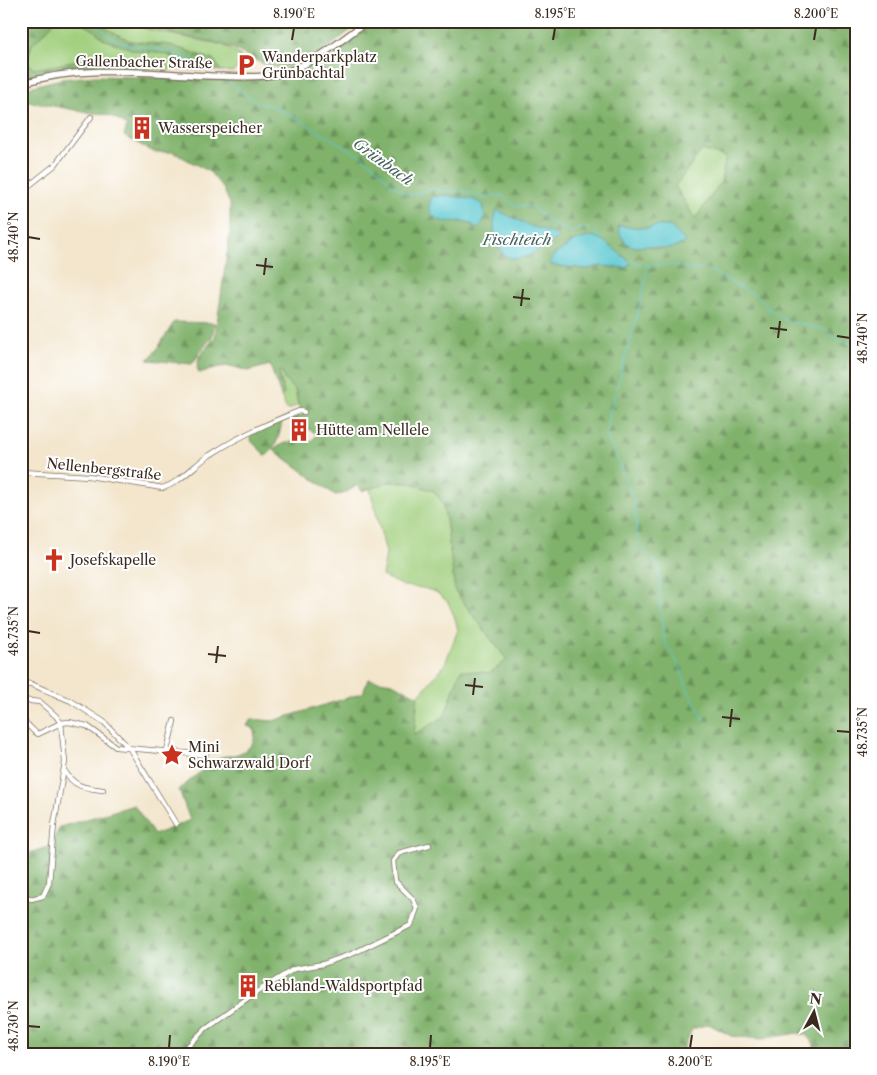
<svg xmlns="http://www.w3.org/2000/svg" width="877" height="1075" viewBox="0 0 877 1075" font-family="'Libre Caslon Text',serif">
	<defs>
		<pattern id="forest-firs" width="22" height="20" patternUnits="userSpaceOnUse" patternTransform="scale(1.25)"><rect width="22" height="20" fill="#80b26c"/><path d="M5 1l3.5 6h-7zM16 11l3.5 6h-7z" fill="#6a9158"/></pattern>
	</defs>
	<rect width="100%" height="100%" fill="#fff"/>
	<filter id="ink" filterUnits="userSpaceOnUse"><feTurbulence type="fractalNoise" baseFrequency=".02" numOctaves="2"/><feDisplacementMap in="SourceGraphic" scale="10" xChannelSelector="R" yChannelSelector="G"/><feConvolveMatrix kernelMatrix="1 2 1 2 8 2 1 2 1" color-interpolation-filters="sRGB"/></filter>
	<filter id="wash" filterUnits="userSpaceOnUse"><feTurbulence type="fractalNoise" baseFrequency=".0096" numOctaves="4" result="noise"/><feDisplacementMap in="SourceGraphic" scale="20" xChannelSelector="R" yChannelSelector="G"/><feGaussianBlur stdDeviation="1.12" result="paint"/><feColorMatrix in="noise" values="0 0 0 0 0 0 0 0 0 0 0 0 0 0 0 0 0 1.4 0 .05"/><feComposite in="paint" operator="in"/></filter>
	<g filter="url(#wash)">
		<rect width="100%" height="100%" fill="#f3e6cd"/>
		<path fill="#a0cf7d" stroke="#6e7c4e" d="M55,21H78L94,30L103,39L134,50L165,54L201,70L103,68L94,59L86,58L58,65L34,69L27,61L32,45Z
			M93,21H123L173,35L223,45L241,56L236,70L232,72L221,71L213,60L170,45L130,41Z
			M702,150L726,157L721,182L695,219L675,186Z
			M282,371L285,381L295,390L298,405L287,410L281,396L284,394L279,372Z
			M387,482L410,483L434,491L442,502L446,519L455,591L507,660L490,673L461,670L444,717L413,735L418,696L444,666L458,630L455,618L448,602L436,592L423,588L404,586L382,576L386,553L370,489Z"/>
		<path fill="url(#forest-firs)" stroke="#5e6e45" fill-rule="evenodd" d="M21,21H55L32,45L27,61L34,69L58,65L86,58L94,59L103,68L68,70L36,75L21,80Z
			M78,21H93L130,41L170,45L214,60L221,71L201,70L165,54L134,50L103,39L94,30Z
			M123,21H362C342,36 313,63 288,67C265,71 245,52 224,45C192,35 154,35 123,21Z
			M376,21H856V1054H813L814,1044L806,1035L797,1033L762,1039L731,1036L709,1024L692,1029L681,1054H21V856L50,846L60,827L134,805L154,835L190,820L179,790C192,779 205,767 219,758C223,755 229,757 234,755C247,752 259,742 253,728L247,726L251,719L273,721L363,693L368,679L392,683L418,696L414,735L444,717L461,670L490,673L507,660L455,591L446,519L442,502L434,491L410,483L387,482L382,485L362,491L358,485L343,494L335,495L274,450C284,440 299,441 312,441L317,434L290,419L282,422C279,436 277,447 266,456L252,442L250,436L300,411L295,390L285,381L282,371L279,372L284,394L281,396L270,365L248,371L231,366L219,367L199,373L197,367L199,357L215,337L230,233V204L223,188L210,172L173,152H154L124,136L127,126C116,117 106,113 92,113L21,100V89L61,79L96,76L240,80C270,79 300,75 325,57C341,45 357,28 376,21ZM702,150L726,157L721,182L695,219L675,186ZM444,195L472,199L482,204L477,228L469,223L459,222L437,196ZM618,226L647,228L656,226H670L685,241L658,249L646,245L637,247L628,245L623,240ZM575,241L608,244L615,251L631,262L626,268L600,266L587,269L551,265L553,256Z
			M174,322L215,323L212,337L206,344L192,364L148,360L158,348Z"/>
		<path fill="#5bc9d0" stroke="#4b7a77" d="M444,195L472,199L483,204C485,215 486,221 477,229C474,226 471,223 467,222C454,219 438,227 431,212C428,206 429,203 432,197Z
			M497,210L526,224L559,236C541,249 507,277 496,240C493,229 493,221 497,210Z
			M618,226L647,228L656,226H670L685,241C673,252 662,248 648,246C644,245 641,247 637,247C625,247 620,236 618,226Z
			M592,236C607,240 617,253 631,262L626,268L600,266L587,269L551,265V260L553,256L575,241Z"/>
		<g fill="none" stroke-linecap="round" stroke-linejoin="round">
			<path stroke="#5bc9d0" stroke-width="1" d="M93,21L109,36L128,45L156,49L180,55L212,70
				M228,82L257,103L272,106L289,114L361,156L378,169L391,184L409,195L432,189L468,192L487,198L497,195L503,196L515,206L532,207L549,222L571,232L583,228L590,229
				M595,231L598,237L601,238
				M629,261C644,267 658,265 673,265C679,266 684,268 689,269C699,270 711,267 719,276L756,295L765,302L767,308L785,320L826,330L831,336L856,346
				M648,266L640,305L608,419L606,435L634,499L638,542L660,568V607L664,640L680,667L686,686L704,720"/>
		</g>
	</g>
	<g filter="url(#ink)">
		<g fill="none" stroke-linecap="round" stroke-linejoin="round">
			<defs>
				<path id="minor" d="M21,192L55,165L91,117
					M21,472L89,476L163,488C181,482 194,465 210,455C237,437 264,425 294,413L299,411L304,412
					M21,683L31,684L71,701L104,722L130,749L176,824
					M21,700L40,702L56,716L61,723L65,762L54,825L49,883L43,896L31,899L21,894
					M21,721C29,723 31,731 38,734L61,723L69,722L87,726L116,747L206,755
					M167,751L174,721
					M64,770C74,787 84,788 103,790
					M180,1054L206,1028L252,995L294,969L323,964L354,953L411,925L417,908L413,899L395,881L393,861L399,853L429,845"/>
				<path id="major" d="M21,84C82,64 148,73 211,76C237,76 266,80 291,70C320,60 343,38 368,21"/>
			</defs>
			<use href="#minor" stroke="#7b6c5b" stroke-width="6"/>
			<use href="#major" stroke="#7b6c5b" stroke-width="8"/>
			<use href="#minor" stroke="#fff" stroke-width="4.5"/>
			<use href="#major" stroke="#fff" stroke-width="5.5"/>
		</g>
	</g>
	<path fill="none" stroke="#3b2a1e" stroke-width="2" d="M292,40L294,28M553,40L555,28M814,40L816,28M28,237L40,239M256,265L273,267M264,275L266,258M513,297L530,299M521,306L523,289M770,328L787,330M837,336L850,338M778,338L780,321M28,631L40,633M208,654L226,656M216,663L218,646M465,685L483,687M473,695L475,678M722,717L740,719M730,727L732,709M837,731L850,732M28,1026L40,1027M169,1048L170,1035M430,1048L431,1035M690,1048L692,1035"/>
	<defs>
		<symbol id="parking-bare" viewBox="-9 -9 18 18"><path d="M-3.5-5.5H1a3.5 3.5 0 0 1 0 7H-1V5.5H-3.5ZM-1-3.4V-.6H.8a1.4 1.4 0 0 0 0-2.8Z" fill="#c8321e" stroke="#fff" stroke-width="2.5" paint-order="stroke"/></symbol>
		<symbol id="building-bare" viewBox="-9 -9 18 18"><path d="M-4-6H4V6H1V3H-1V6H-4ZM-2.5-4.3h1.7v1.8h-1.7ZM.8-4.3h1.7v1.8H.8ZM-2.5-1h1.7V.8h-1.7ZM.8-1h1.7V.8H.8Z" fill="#c8321e" stroke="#fff" stroke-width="2.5" paint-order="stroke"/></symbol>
		<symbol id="church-bare" viewBox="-9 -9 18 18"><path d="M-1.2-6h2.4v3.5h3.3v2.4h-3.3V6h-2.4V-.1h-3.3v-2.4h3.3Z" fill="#c8321e" stroke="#fff" stroke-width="2.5" paint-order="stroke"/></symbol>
		<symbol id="sight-bare" viewBox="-9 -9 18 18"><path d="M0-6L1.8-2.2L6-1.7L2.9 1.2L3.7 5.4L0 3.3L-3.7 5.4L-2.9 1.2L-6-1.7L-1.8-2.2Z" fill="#c8321e" stroke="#fff" stroke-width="2.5" paint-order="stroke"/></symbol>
	</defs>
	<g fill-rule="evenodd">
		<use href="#parking-bare" x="230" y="49" width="32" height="32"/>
		<use href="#building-bare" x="126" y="112" width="32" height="32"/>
		<use href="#building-bare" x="283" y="414" width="32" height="32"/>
		<use href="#church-bare" x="38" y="544" width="32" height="32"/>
		<use href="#sight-bare" x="156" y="739" width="32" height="32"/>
		<use href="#building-bare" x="232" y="970" width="32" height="32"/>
	</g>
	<g text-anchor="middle" stroke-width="4" stroke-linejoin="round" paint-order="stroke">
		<g font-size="14" fill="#3b2a1e" stroke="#fff" text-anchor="start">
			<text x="262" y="62">Wanderparkplatz<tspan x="262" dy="16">Grünbachtal</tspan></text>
			<text x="158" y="133">Wasserspeicher</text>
			<text x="316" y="435">Hütte am Nellele</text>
			<text x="70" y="565">Josefskapelle</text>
			<text x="188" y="752">Mini<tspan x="188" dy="16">Schwarzwald Dorf</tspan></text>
			<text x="264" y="991">Rebland-Waldsportpfad</text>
		</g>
		<g font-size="14" fill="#3b2a1e" stroke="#fff">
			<text transform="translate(144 62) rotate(1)" y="5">Gallenbacher Straße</text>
			<text transform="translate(104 469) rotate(6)" y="5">Nellenbergstraße</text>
		</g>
		<g font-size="15" font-style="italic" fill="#46625c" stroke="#fff">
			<text transform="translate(383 162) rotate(36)" y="5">Grünbach</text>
			<text x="517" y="245">Fischteich</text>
		</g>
	</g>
	<rect width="877" height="1075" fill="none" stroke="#fff" stroke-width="55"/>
	<g transform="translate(814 1012) rotate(7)" stroke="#ffffff" stroke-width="4" paint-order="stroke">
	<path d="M0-4L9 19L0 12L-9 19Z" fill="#3b2a1e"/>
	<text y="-8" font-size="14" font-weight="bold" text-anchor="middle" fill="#3b2a1e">N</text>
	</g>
	<rect x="28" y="28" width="822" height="1020" fill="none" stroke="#3b2a1e" stroke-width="2"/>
	<g font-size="12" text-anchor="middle" fill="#3b2a1e">
		<text x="294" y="18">8.190°E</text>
		<text x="555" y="18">8.195°E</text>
		<text x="816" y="18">8.200°E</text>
		<text transform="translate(14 237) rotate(-90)" y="4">48.740°N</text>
		<text transform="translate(863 338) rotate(-90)" y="4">48.740°N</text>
		<text transform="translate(14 631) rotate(-90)" y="4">48.735°N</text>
		<text transform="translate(863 732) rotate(-90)" y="4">48.735°N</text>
		<text transform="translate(14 1026) rotate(-90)" y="4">48.730°N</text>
		<text x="169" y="1066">8.190°E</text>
		<text x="430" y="1066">8.195°E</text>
		<text x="690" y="1066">8.200°E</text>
	</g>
</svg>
